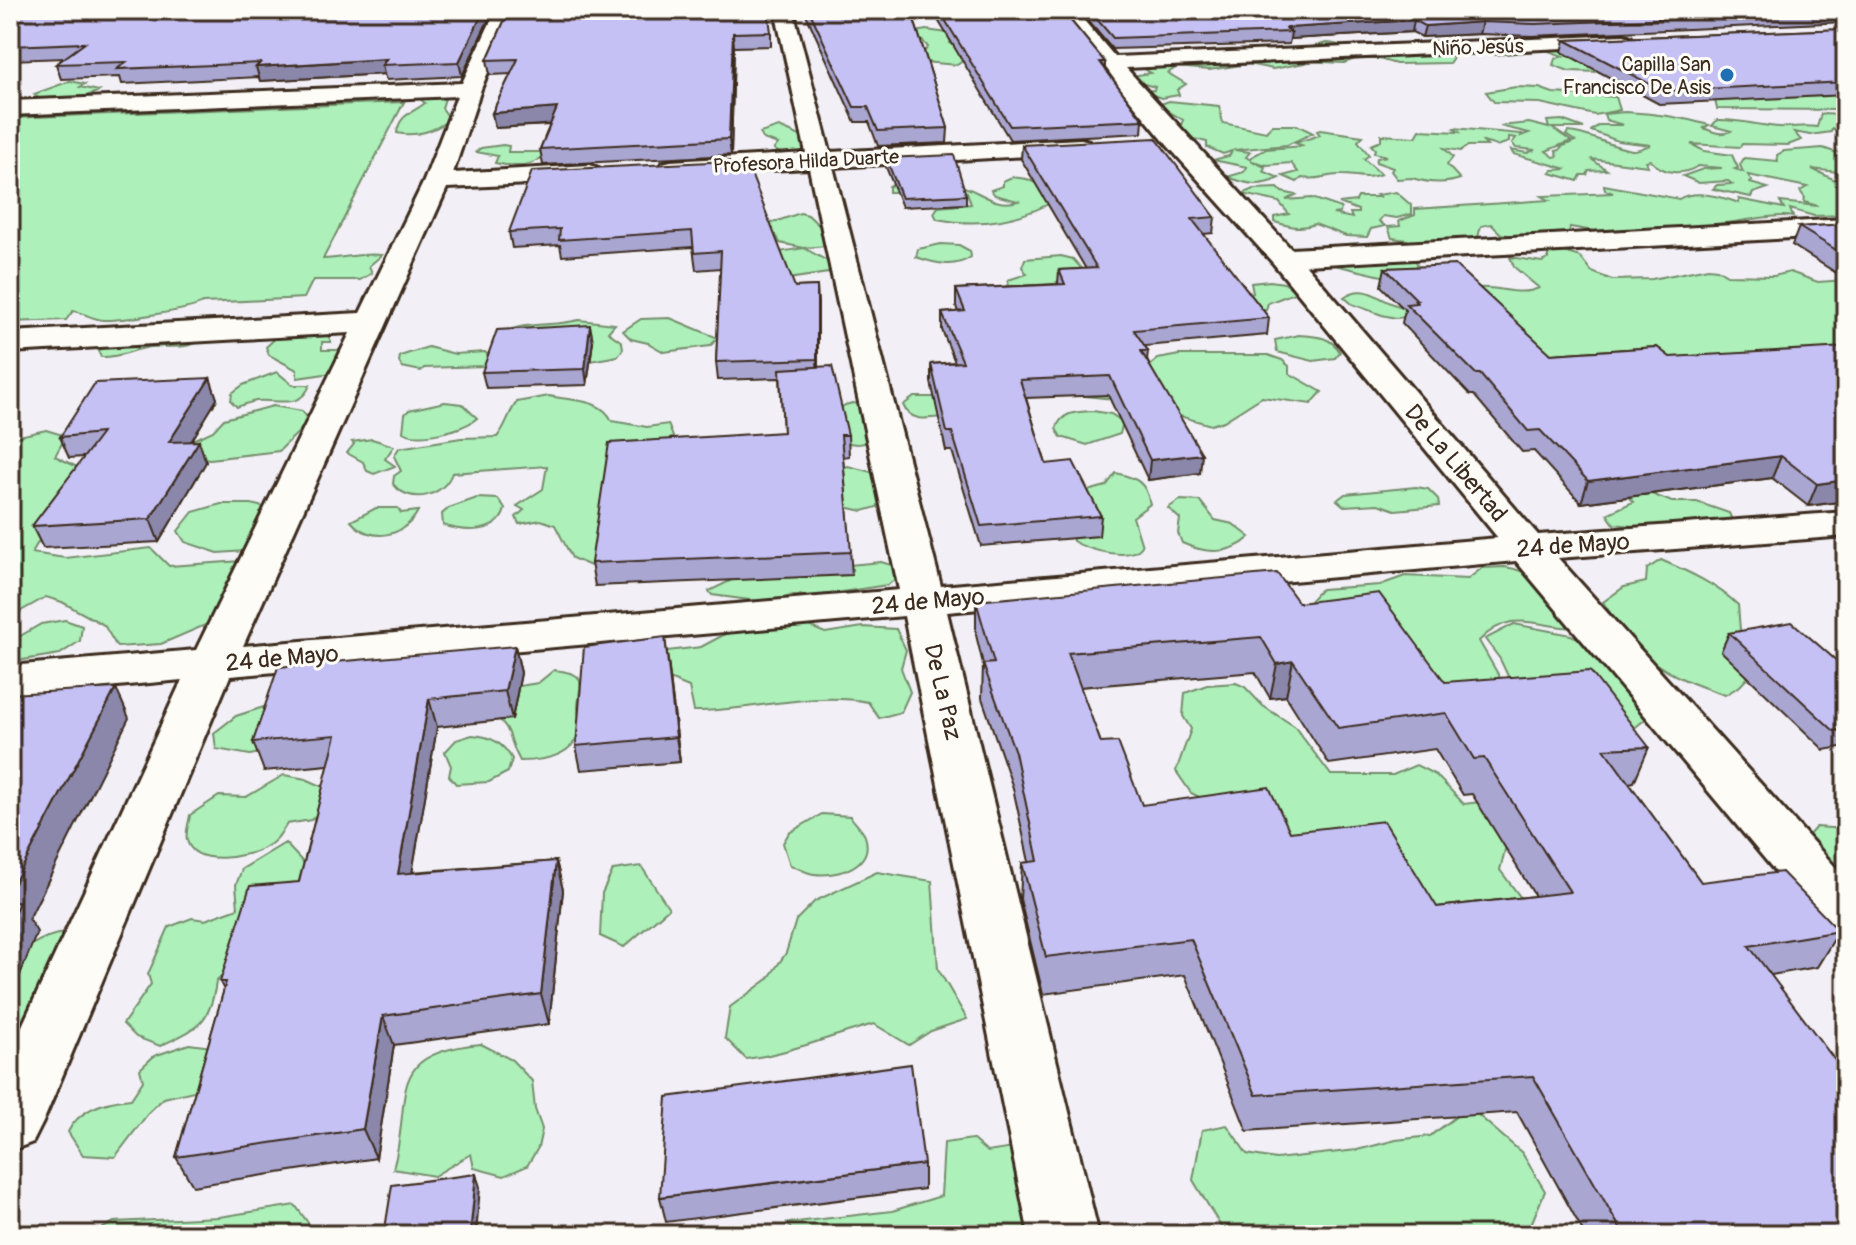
<svg xmlns="http://www.w3.org/2000/svg" width="1856" height="1245" viewBox="0 0 1856 1245" font-family="Pangolin,sans-serif">
	<rect width="100%" height="100%" fill="#f2f0f6"/>
	<filter id="ink" filterUnits="userSpaceOnUse"><feTurbulence type="fractalNoise" baseFrequency=".0125" numOctaves="2"/><feDisplacementMap in="SourceGraphic" scale="16" xChannelSelector="R" yChannelSelector="G"/><feConvolveMatrix kernelMatrix="1 2 1 2 8 2 1 2 1" color-interpolation-filters="sRGB"/></filter>
	<g filter="url(#ink)">
		<path fill="#adf0ba" stroke="#748d6c" stroke-width="2" d="M926,30L955,34L950,43L963,46L967,58L957,65L913,61V54L924,52L928,47L922,40L912,42L915,32Z
			M1487,39L1542,46L1561,45L1573,54L1570,57L1844,95L1846,110L1717,109L1715,100L1601,72L1569,71L1553,65L1555,59L1563,56L1546,50L1496,55L1466,46L1470,41Z
			M1326,43C1340,43 1346,49 1351,48C1390,39 1437,45 1477,52L1475,55H1455L1449,63L1396,64L1379,59H1355L1344,63L1302,61L1305,63L1273,69L1248,64L1209,70L1177,67L1168,73L1186,84L1177,90L1179,95L1161,98L1143,91L1154,90L1155,87L1133,81L1131,76L1151,73L1137,65L1299,51Z
			M70,81L85,84L80,87L99,91L82,98L42,101L34,94Z
			M1516,87L1539,88L1553,93L1616,97L1620,110L1595,115L1540,103L1494,102L1486,92Z
			M432,92L445,98L442,108L450,119C435,131 416,137 397,133C399,114 413,113 425,103L415,95Z
			M1169,101L1219,106L1223,123L1266,132L1272,125H1297L1313,133L1287,145L1234,150L1250,152L1246,157L1251,160V157L1266,149L1304,146L1295,143L1320,135L1317,131L1320,130L1363,136L1358,141L1369,155L1364,159L1381,174C1364,180 1358,175 1341,175C1326,174 1321,181 1302,178L1297,182L1283,176L1298,172L1291,163L1267,165L1252,161L1265,167L1263,171L1279,178C1258,188 1248,184 1227,177L1244,172L1247,167L1213,160L1229,156L1232,151L1223,154L1207,147V142L1177,135L1183,120L1158,105Z
			M404,102L323,259C343,259 362,252 382,255L369,266L372,273L360,280H313L304,298L203,303C191,310 118,321 103,320C92,319 82,312 73,311L66,320L10,322V118Z
			M1625,112C1654,113 1681,117 1709,125L1704,128C1712,132 1723,136 1731,131L1712,126L1717,120C1739,119 1760,126 1780,127C1791,128 1804,125 1817,127L1821,114L1846,115V130L1832,129L1831,132L1810,135L1794,132L1801,140L1788,145L1742,144L1740,147L1691,144L1704,151L1732,155L1738,168L1735,169L1743,172L1740,165L1744,158L1778,161L1777,155L1784,151L1823,148L1846,156V173L1812,169L1835,180L1846,181V215L1814,216L1790,209L1793,217C1776,213 1736,223 1715,224L1710,229L1617,235L1570,227L1569,232L1557,233V239L1546,241L1501,234L1491,224L1481,226L1478,237L1463,245L1411,246L1407,240L1392,238L1388,227L1400,226L1399,221L1415,215V209L1549,200L1542,196L1613,193L1605,190L1604,185L1679,199C1694,189 1723,197 1739,203V199L1784,208L1780,202L1818,206L1804,202L1805,198L1800,191L1807,187L1748,175L1752,181L1750,183L1768,188L1753,193L1751,197L1713,189L1717,185L1732,184L1728,181L1699,183L1683,176L1703,169L1722,168L1698,166C1682,176 1663,174 1650,160L1646,161L1648,166L1591,159L1607,170L1589,171L1587,175H1581L1578,181L1550,173L1553,170L1567,169L1513,154L1511,150L1527,153L1535,150L1516,148L1512,143L1516,138L1509,137V142L1497,146L1483,142L1487,146H1468L1460,151L1444,148L1453,157L1447,165L1460,179C1443,185 1428,183 1412,178L1397,179L1391,171L1393,168L1376,162L1377,158L1387,156L1374,153L1375,149L1371,145L1381,141V135L1416,137L1420,130L1459,132L1453,128L1522,134L1521,136L1529,133L1500,126L1529,123L1549,128L1547,121L1562,120L1584,128H1552L1571,141L1546,151L1554,157L1558,156L1556,151L1560,150L1561,147L1575,141L1566,135L1568,132C1589,133 1610,147 1632,150C1638,151 1645,146 1651,145L1618,141L1591,131L1599,125H1623L1606,120L1604,114Z
			M779,127L805,138V150C795,154 782,158 774,149L778,144L763,139L760,133Z
			M503,145L509,146L508,152H546C535,169 513,167 495,163L498,156L476,152L481,148Z
			M1012,177L1027,179L1063,196C1024,220 982,228 937,219L934,213L938,207L971,204L967,192H889V186C909,183 933,182 953,184C978,187 992,209 1018,201L995,195L991,190L1003,186V181Z
			M1278,188L1282,192L1296,195L1286,200L1312,198L1341,208L1340,213L1333,214L1352,218L1350,213H1358V210L1339,203L1356,201L1358,197H1381L1377,195L1396,192L1412,206V214L1397,218L1383,216L1379,221L1385,226L1371,229L1367,237L1346,236L1315,224C1300,230 1290,226 1274,222V217L1289,214L1279,202L1243,194L1253,189Z
			M800,213L808,215L827,233V246L804,248L831,263L828,273L774,281L779,252L804,248L780,243L777,237L763,226Z
			M941,244L959,245L970,251L971,257C954,269 934,263 916,257L918,249Z
			M1561,251L1580,257L1592,272L1612,280L1652,279L1708,268L1717,269L1727,275L1774,276L1790,272L1818,282L1846,280V361L1582,366L1427,315L1396,318L1382,315L1352,304L1344,297C1368,280 1383,306 1406,307C1430,307 1455,291 1478,288C1499,286 1519,297 1539,288L1514,267L1510,257L1542,262L1548,259V252Z
			M1061,256L1073,259L1084,271L1080,278L1057,282L1074,295L1010,297L1008,280L1027,274L1022,267L1025,259Z
			M1415,257L1418,268L1386,277L1334,265L1333,262Z
			M1270,281L1284,283L1297,292L1268,303L1266,310L1249,312L1245,295L1253,293L1251,283Z
			M670,318L718,338L710,346L664,352L648,343L631,339L623,331L641,319Z
			M579,320L615,324L608,332L622,342L623,349L618,356L585,362L502,333C526,321 553,327 579,320Z
			M325,328L331,342H322V350H339L343,365L332,373L297,378V370L269,355L266,347L282,332Z
			M206,335C191,352 171,345 151,347C133,349 120,358 101,357L98,351L109,343Z
			M1299,335C1315,336 1331,336 1340,352L1335,358L1313,361L1277,352L1275,340Z
			M428,347L455,354L485,352L490,357L485,366L424,368L421,371L402,367L399,362L400,356Z
			M1179,355H1268L1282,360L1289,366V373L1322,392L1311,404L1262,397L1224,421L1211,425L1123,400L1075,395L1140,374L1158,359Z
			M277,372L293,385H310C300,410 278,399 256,401C250,402 243,405 237,407L231,401L232,393L243,385Z
			M549,396C571,401 602,398 612,421L647,427L668,424L673,437L665,442L608,456L591,566L572,558L555,525L541,520L519,524L516,517L524,510L517,506L543,489L547,466L452,473C444,496 411,506 393,484L394,476L401,471L394,456L399,448L461,438L497,437C507,425 508,413 517,402Z
			M914,397H944L943,417C926,419 910,422 903,405Z
			M445,402L462,404L477,418C464,430 419,441 403,432L405,414L409,410Z
			M853,403L866,405L873,416L861,422L870,428L868,442C845,449 838,436 823,421L845,405Z
			M273,406L302,411L310,421L279,451L210,459L182,456L180,446L213,431L224,419Z
			M1093,411L1111,414L1123,422L1120,434L1087,445L1061,437L1056,429C1062,411 1077,412 1093,411Z
			M46,430L66,436L55,456L79,468L32,553L65,558L151,548L169,566L243,561L228,583L225,601L210,623L161,644L117,647L104,625L62,602L46,597L21,611L10,629V438Z
			M372,439L394,446L385,459L395,466L374,474L367,471L363,462L347,453L354,444L352,442Z
			M848,466L883,475L890,487L877,507L863,511L845,507L826,475Z
			M1116,473C1137,478 1146,482 1150,504L1133,517L1142,546C1131,562 1087,550 1073,541L1071,529L1087,491L1106,486Z
			M1631,486L1672,502H1697L1729,513L1733,522L1661,529L1614,524L1607,514L1633,502L1622,490Z
			M1416,487L1428,489L1438,499L1439,506L1395,510L1378,504L1344,506L1337,500L1345,494Z
			M477,498L498,499L505,509C499,535 463,532 443,525L442,514L449,508Z
			M1180,500L1200,501L1215,520L1233,524L1250,537C1231,555 1206,554 1182,543L1178,533L1180,519L1168,508Z
			M221,504H251L298,515L246,551L218,553L185,542L178,531L193,512Z
			M376,508H398L401,513L418,511C405,537 370,544 351,521Z
			M1661,560C1689,572 1716,584 1738,605L1742,655L1753,672L1740,686L1725,695C1661,673 1640,661 1603,602L1624,587L1646,582L1647,569Z
			M881,562L898,567L899,577L887,585L816,596L793,595L772,603L712,595L709,591L742,575Z
			M1505,567C1546,574 1552,596 1573,628C1533,626 1511,608 1479,641L1514,702L1483,710L1308,603L1321,589L1380,585L1405,576L1468,579L1482,568Z
			M790,618L825,633L863,627L896,629L906,650L901,668L910,692L901,712L879,718L868,702C811,691 751,711 694,711L689,687L662,676L658,652L701,647L744,624Z
			M65,620L82,626L80,641L60,654L10,662V642L41,624Z
			M1514,624L1571,635L1607,651L1658,709L1616,743L1515,691L1500,659L1485,639Z
			M554,670C588,674 580,680 578,707C578,715 581,725 579,733C571,757 541,761 520,761C506,737 516,732 491,712L507,688L538,683Z
			M1236,683L1245,687L1263,706L1294,726L1331,775H1393L1416,765L1436,775L1464,804L1554,793L1506,846L1500,870L1533,914L1476,929L1191,793L1176,771L1191,729L1183,716L1185,693L1207,685Z
			M273,704L265,752L250,755L216,749L214,733L236,716Z
			M472,735C491,736 503,743 512,759L508,772L489,782L456,784L449,776L451,766L445,752L456,740Z
			M284,775L306,779L326,788L325,807L311,820L287,824C281,833 276,842 266,847C248,857 194,868 187,840C185,832 189,823 190,815L219,796L246,797Z
			M822,814L850,816C854,822 862,829 865,836C875,866 837,877 814,874C806,873 797,867 790,865L783,843L789,833Z
			M1816,827L1846,829V885L1798,847Z
			M285,843L315,875L216,982C210,1025 197,1028 160,1046L136,1037L123,1024L151,984L148,974L169,927L192,918L205,920L238,908L236,885L242,869Z
			M641,866L669,908L624,947L600,936L602,893L613,870Z
			M877,872L932,881L938,969L967,1019L931,1031L909,1045L874,1024C831,1036 790,1053 746,1059L725,1038L730,1007L768,979L786,953L796,920L815,901Z
			M63,933L73,948L10,1066V969C21,948 41,937 63,933Z
			M189,1044L220,1048L198,1090L164,1098L150,1111L115,1157L83,1155L68,1132C79,1109 106,1101 131,1099L143,1081L140,1069L154,1056Z
			M481,1044L512,1060L532,1081L535,1109L542,1129L538,1148L527,1166L504,1176L474,1168L471,1154L434,1176L393,1169C414,1097 381,1053 481,1044Z
			M1469,1107L1522,1153L1545,1191L1532,1222L1533,1235H1397L1389,1231L1383,1235H1226L1193,1180L1202,1130L1227,1125L1247,1154L1276,1159L1357,1150L1396,1140L1430,1136Z
			M972,1139L987,1152L1020,1147L1062,1235H795L787,1223L892,1211L941,1196L944,1143Z
			M295,1205L317,1235H91L114,1222L219,1217Z"/>
		<g fill="none" stroke-linecap="round" stroke-linejoin="round">
			<defs>
				<path id="minor" d="M496,10H514L481,89L453,173L590,165L599,168L603,173L599,178L590,181L447,188L243,646L899,590L809,168L671,175L662,173L659,168L662,163L671,161L806,153L775,10H793L830,152L1081,139L1089,141L1093,146L1089,151L1081,153L833,167L941,586L1498,538L1274,264L1168,146L1056,10H1075L1115,57L1624,35L1631,37L1634,41L1631,45L1126,68L1291,249L1846,219V235L1306,265L1538,535L1846,512V536L1558,558L1846,879V939L1826,932L1516,561L947,612L1099,1235H1029L904,616L230,676L43,1122L33,1142L10,1151V1052L182,680L10,696V666L196,650L350,333L10,352V332L360,313L424,181L457,96L10,115V101L462,83Z"/>
			</defs>
			<use href="#minor" stroke="#3b2a1e" stroke-width="6"/>
			<use href="#minor" fill="#fdfcf7" fill-rule="evenodd"/>
		</g>
		<path fill="#a9a6d2" stroke="#3b2a1e" stroke-width="2" fill-rule="evenodd" d="M10,10H493L462,76L386,80L384,74L260,81L259,77L122,84L120,77L61,79L56,64L64,58L10,60Z
			M509,10L771,32V46L734,47L731,155L543,165L540,149L550,125L495,128L492,113L511,74L490,75L487,60Z
			M804,10H911L948,128L947,143L878,146L869,122H855Z
			M932,10H1062L1105,62V68L1143,120L1142,133L1010,140Z
			M1079,10H1846V22L1532,36L1479,34L1422,37L1412,32L1290,39L1289,44L1112,49Z
			M1846,29V95L1659,104L1562,52L1565,40Z
			M1022,145L1215,217L1213,233L1203,234L1269,318L1267,335L1145,346L1148,351L1147,360L1200,473L1148,480L1108,395L1026,398L1046,464L1101,516L1099,536L981,546L952,451H946L931,382V364L955,362L942,330V313L958,312L956,306V289L1058,284L1059,270L1086,269L1021,159Z
			M886,158L966,195V204L902,207L886,167Z
			M729,167L795,287L817,286L818,366L848,435L849,456L843,457L852,575L595,586L591,563L783,432L780,378L718,380L716,362L721,268L696,270L693,247L562,256L560,245L512,248L509,232Z
			M1846,224V279L1792,245L1799,227Z
			M1385,268L1551,354L1657,347L1846,501L1808,506L1772,478L1581,503L1534,451L1522,452L1474,395H1470L1402,323L1405,310L1381,286Z
			M593,341L587,385L486,388L482,372Z
			M210,378L217,399L191,441L206,462L159,542L43,548L32,526L85,457L69,458L60,437Z
			M976,601L1299,603L1445,682L1649,747L1634,782L1629,783L1701,882L1839,931L1817,967L1771,975L1846,1235H1585L1517,1112L1247,1131L1185,975L1043,994L1020,899L1022,863L1029,862L1013,788L982,698L983,664L976,635ZM1255,672L1270,698L1286,696L1329,764L1435,749L1463,795L1472,794L1535,896L1437,907L1290,832L1142,805L1101,743L1080,687Z
			M1729,633L1846,669V746L1824,750L1721,651Z
			M515,646L521,673L512,719L437,727L412,872L556,861L563,890L549,1024L394,1045L376,1158L193,1186L176,1157L224,990L220,982L299,882L329,765L264,771L253,742Z
			M668,661L680,762L581,770L576,746Z
			M924,1164V1189L666,1222L660,1197Z"/>
		<path fill="#8a87ab" stroke="#3b2a1e" stroke-width="2" d="M484,10H493L462,76L459,62Z
			M1414,20L1412,32L1290,39L1291,32L1286,28Z
			M1482,22L1479,34L1422,37L1425,26Z
			M733,33L734,47L731,155L729,139Z
			M387,59L382,65L384,74L260,81L256,67Z
			M557,108L559,124L495,128L492,113Z
			M817,286L818,303V377L817,359Z
			M590,325L593,341L587,385L585,369Z
			M210,378L217,399L178,463L169,442Z
			M199,441L206,462L159,542L150,519Z
			M1202,454L1200,473L1148,480L1150,460Z
			M1781,456L1772,478L1581,503L1588,481Z
			M1846,480V501L1808,506L1817,484Z
			M665,637L668,661L680,762L676,737Z
			M515,646L521,673L512,719L505,691Z
			M1293,661L1286,696L1270,698L1277,664Z
			M116,688L129,718L29,919L37,932L10,1000V891Z
			M429,699L437,727L407,903L398,874Z
			M556,861L563,890L549,1024L541,994Z
			M383,1016L394,1045L376,1158L363,1129Z
			M476,1174L480,1187L476,1235H470Z"/>
		<path fill="#c5c1f4" stroke="#3b2a1e" stroke-width="2" fill-rule="evenodd" d="M10,10H484L459,62L382,65L387,59L256,67L260,63L117,69L126,62L56,64L85,43L10,46Z
			M509,10H768L771,32L733,33L729,139L540,149L557,108L492,113L518,59L487,60Z
			M809,10H911L948,128L878,131L868,107H854Z
			M939,10H1062L1105,62H1100L1143,120L1010,126Z
			M1089,10H1846V11L1535,24L1482,22L1425,26L1414,20L1286,28L1291,32L1113,38Z
			M1846,29V82L1663,91L1565,40Z
			M1156,138L1215,217L1192,219L1269,318L1134,330L1148,351H1141L1202,454L1150,460L1110,376L1020,380L1046,464L1073,461L1101,516L981,526L952,432H947L931,364L963,362L942,313L965,311L956,289L1065,284L1059,270L1097,268L1022,145Z
			M954,155L966,195L902,198L886,158Z
			M729,161V167L748,166L795,287L817,286V359L716,362L721,251L694,253L692,231L559,240L560,229L509,232L532,171Z
			M1846,224V256L1799,227Z
			M1455,265L1551,354L1657,347L1670,357L1846,347V480L1817,484L1781,456L1588,481L1540,430L1528,431L1480,374H1476L1406,304L1417,303L1414,300H1417L1385,268Z
			M590,325L585,369L482,372L497,330Z
			M832,366L848,435H841L851,552L591,563L609,443L783,432L780,369Z
			M210,378L169,442L199,441L150,519L32,526L102,433L60,437L95,383Z
			M1277,573L1299,603L1379,593L1445,682L1590,671L1649,747L1604,749L1701,882L1782,872L1839,931L1749,946L1846,1075V1235H1624L1533,1076L1256,1095L1191,939L1046,957L1022,863L1038,861L1015,752L983,664L994,663L976,601ZM1261,637L1277,664L1293,661L1338,728L1446,713L1474,759L1484,758L1570,892L1437,907L1384,821L1290,832L1269,787L1142,805L1118,742L1101,743L1068,653Z
			M1792,622L1846,669V729L1834,731L1729,633Z
			M665,637L676,737L576,746L584,647Z
			M515,646L505,691L429,699L398,874L556,861L541,994L383,1016L363,1129L176,1157L226,982H220L250,886L299,882L336,735L253,742L278,667Z
			M116,688L10,891V694Z
			M19,902L10,923V903Z
			M911,1064L924,1164L660,1197L667,1097Z
			M476,1174L470,1235H384L392,1185Z"/>
	</g>
	<circle fill="#1f6fb2" stroke="#fdfcf7" stroke-width="3" cx="1727" cy="75" r="8"/>
	<g text-anchor="middle" stroke-width="6" stroke-linejoin="round" paint-order="stroke">
		<g font-size="20" fill="#3b2a1e" stroke="#fdfcf7">
			<text transform="translate(1478 47) rotate(-2)" y="7">Niño Jesús</text>
			<text transform="translate(806 161) rotate(-3)" y="7">Profesora Hilda Duarte</text>
		</g>
		<g font-size="20" fill="#3b2a1e" stroke="#fdfcf7" text-anchor="end">
			<text x="1711" y="71">Capilla San<tspan x="1711" dy="23">Francisco De Asis</tspan></text>
		</g>
		<g font-size="24" fill="#3b2a1e" stroke="#fdfcf7">
			<text transform="translate(1456 463) rotate(50)" y="8">De La Libertad</text>
			<text transform="translate(1573 545) rotate(-4)" y="8">24 de Mayo</text>
			<text transform="translate(928 601) rotate(-5)" y="8">24 de Mayo</text>
			<text transform="translate(282 658) rotate(-5)" y="8">24 de Mayo</text>
			<text transform="translate(943 692) rotate(77)" y="8">De La Paz</text>
		</g>
	</g>
	<rect width="1856" height="1245" fill="none" stroke="#fdfcf7" stroke-width="40"/>
	<rect x="20" y="20" width="1816" height="1205" fill="none" stroke="#3b2a1e" stroke-width="3" filter="url(#ink)"/>
</svg>
